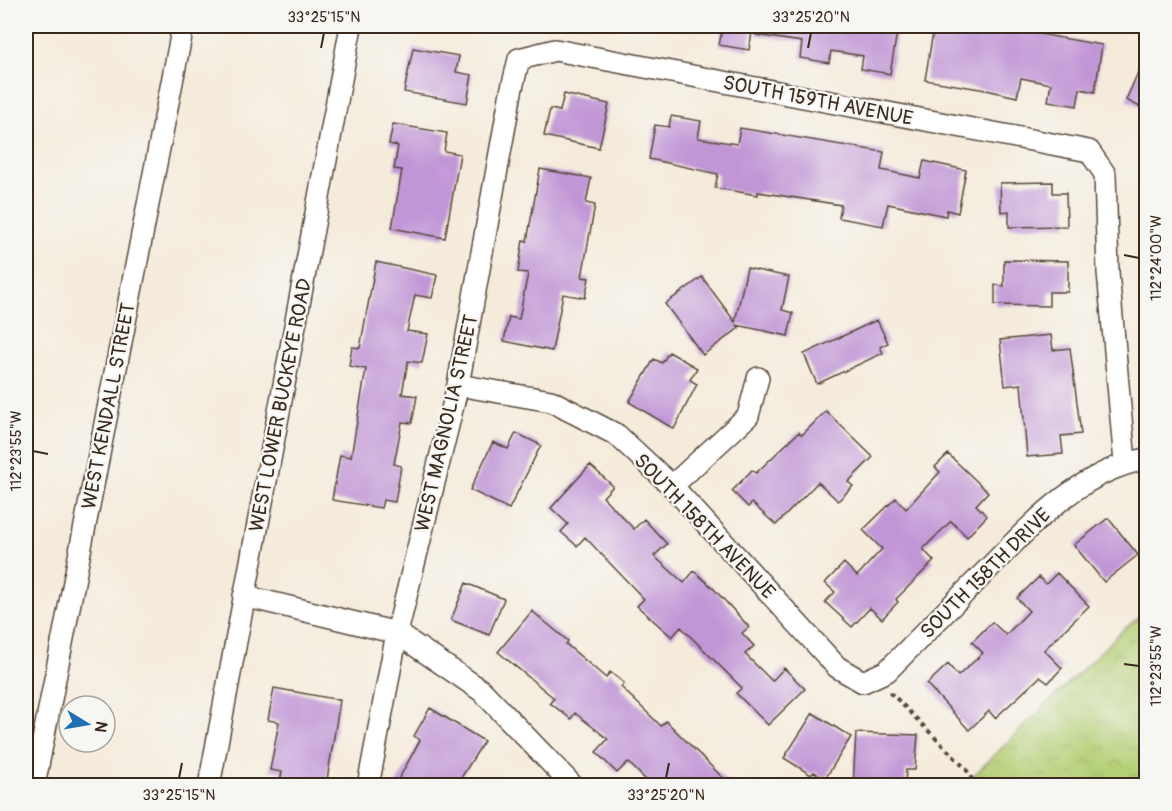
<svg xmlns="http://www.w3.org/2000/svg" width="1172" height="811" viewBox="0 0 1172 811" font-family="Pangolin,sans-serif">
	<defs>
		<pattern id="park-crowns" width="20" height="18" patternUnits="userSpaceOnUse" patternTransform="scale(1.5)"><rect width="20" height="18" fill="#b4cf75"/><path d="M2 6a3 3 0 1 1 6 0M12 15a3 3 0 1 1 6 0" fill="none" stroke="#9cb265"/></pattern>
	</defs>
	<rect width="100%" height="100%" fill="#f6f6f2"/>
	<filter id="ink" filterUnits="userSpaceOnUse"><feTurbulence type="fractalNoise" baseFrequency=".0167" numOctaves="2"/><feDisplacementMap in="SourceGraphic" scale="12" xChannelSelector="R" yChannelSelector="G"/><feConvolveMatrix kernelMatrix="1 2 1 2 8 2 1 2 1" color-interpolation-filters="sRGB"/></filter>
	<filter id="wash" filterUnits="userSpaceOnUse"><feTurbulence type="fractalNoise" baseFrequency=".008" numOctaves="4" result="noise"/><feDisplacementMap in="SourceGraphic" scale="24" xChannelSelector="R" yChannelSelector="G"/><feGaussianBlur stdDeviation="1.35" result="paint"/><feColorMatrix in="noise" values="0 0 0 0 0 0 0 0 0 0 0 0 0 0 0 0 0 1.4 0 .05"/><feComposite in="paint" operator="in"/></filter>
	<g filter="url(#wash)">
		<rect width="100%" height="100%" fill="#f5ebdb"/>
		<path fill="url(#park-crowns)" stroke="#787c4a" stroke-width="1.5" d="M1146,612V785H964L1124,629Z"/>
		<g id="blocks">
			<path fill="#c196d6" d="M723,26H753L749,50L719,45Z
				M757,26H898L890,74L861,69L863,56L831,51L829,63L800,58L802,42L756,35Z
				M934,26H983L1027,34L1028,32L1102,45L1095,92L1080,89L1077,106L1048,101L1051,84L1021,78L1017,97L986,90L925,80Z
				M413,48L459,56L456,72L472,75L467,103L404,92Z
				M1146,54V110L1126,100Z
				M564,94L609,104L599,148L544,136L550,109L560,111Z
				M671,116L701,121L698,138L737,144L740,128L884,152L881,170L920,178L924,161L966,170L958,213L947,210L946,216L888,204L883,226L839,218L841,205L758,192V195L715,188L718,174L649,159L655,125L669,127Z
				M393,124L447,133L444,151L460,154L445,238L392,228L402,170L394,169L398,146L389,144Z
				M540,169L591,178L586,203L595,205L582,277L589,278L585,298L563,294L552,351L504,341L509,317L519,319L528,273L518,272L523,240L527,241Z
				M1053,182V193H1066L1067,226L1009,227V211L1001,212L1000,183Z
				M1004,260L1068,261V292H1049V306L995,305V285L1004,286Z
				M376,262L437,275L432,298L415,295L407,331L428,334L422,363L408,361L402,394L417,396L412,423L402,422L394,464L401,466L395,502L383,500L381,508L332,500L340,455L351,457L366,369L349,366L352,347L360,348Z
				M747,268L789,277L782,310L793,313L788,336L737,325L739,328L703,355L665,304L702,277L735,322Z
				M877,320L888,343L880,347L883,353L817,384L804,354Z
				M1051,335L1053,350L1070,348L1081,434L1061,436L1063,454L1027,457L1021,384L1005,386L1000,340Z
				M669,352L697,368L690,380L697,384L674,429L629,402L654,359L662,363Z
				M826,411L873,457L848,482L853,486L838,501L818,482L776,525L752,503L748,507L732,491L752,470L756,473L799,432L802,435Z
				M516,433L541,445L509,509L470,490L493,442L508,449Z
				M948,454L988,492L976,505L987,516L967,537L951,521L923,549L934,561L896,599L898,602L882,619L870,608L852,627L825,602L835,592L825,583L844,563L857,576L882,549L863,530L896,498L906,509L940,472L935,467Z
				M590,465L613,486L603,497L634,529L644,519L667,544L654,556L684,583L694,571L714,589L749,627L742,633L754,646L745,654L772,681L784,668L805,689L768,725L736,693L742,688L681,627L672,637L637,606L644,599L585,537L577,546L561,532L568,524L551,508Z
				M1108,518L1138,555L1104,582L1074,545Z
				M1057,573L1089,606L1044,650L1062,668L1048,683L1040,677L995,718L989,711L969,730L927,684L948,664L958,676L983,653L972,642L992,622L1006,635L1029,611L1017,598L1039,577L1046,584Z
				M466,583L504,599L489,635L451,620Z
				M532,611L568,641L566,644L606,678L610,672L624,683L621,687L661,726L666,721L731,786H652L628,762L617,773L596,752L608,739L575,713L571,719L550,703L554,698L498,652Z
				M274,688L340,700L326,786H279L282,772L270,770L279,722L268,720Z
				M430,708L484,741L456,786H395L420,740L414,736Z
				M813,713L851,737L825,779L814,772L811,775L784,758Z
				M856,733L918,735L915,770H906L905,786H853Z"/>
		</g>
	</g>
	<g filter="url(#ink)">
		<use href="#blocks" fill-opacity="0" stroke="#57473a" stroke-width="1.5"/>
		<g fill="none" stroke-linecap="round" stroke-linejoin="round">
			<defs>
				<path id="minor" d="M458,385L551,401L617,435L672,486L837,667L863,682L887,671C918,640 949,608 981,576C1029,528 1076,472 1146,459
					M672,486L748,416L758,378
					M244,596L397,633L482,691L573,786
					M34,786L183,26
					M209,786L351,26
					M368,786L397,633L458,385L511,92L519,59L555,50L1089,151L1105,174L1108,272L1125,463"/>
			</defs>
			<use href="#minor" stroke="#57473a" stroke-width="24"/>
			<path stroke="#57473a" stroke-width="4" stroke-dasharray="4.5 4.5" stroke-linecap="butt" d="M889,693L893,695L966,769L976,786"/>
			<use href="#minor" stroke="#fff" stroke-width="21"/>
		</g>
	</g>
	<path fill="none" stroke="#3b2a1e" stroke-width="2" d="M321,48L324,33M808,48L811,33M1124,255L1139,258M33,451L48,454M1124,664L1139,666M179,778L182,763M666,778L669,763"/>
	<g text-anchor="middle" stroke-width="4.5" stroke-linejoin="round" paint-order="stroke">
		<g font-size="20" fill="#3b2a1e" stroke="#f6f6f2">
			<text transform="translate(818 100) rotate(11)" y="7">SOUTH 159TH AVENUE</text>
			<text transform="translate(280 405) rotate(-79)" y="7">WEST LOWER BUCKEYE ROAD</text>
			<text transform="translate(108 406) rotate(-79)" y="7">WEST KENDALL STREET</text>
			<text transform="translate(446 423) rotate(-77)" y="7">WEST MAGNOLIA STREET</text>
			<text transform="translate(705 526) rotate(46)" y="7">SOUTH 158TH AVENUE</text>
			<text transform="translate(985 573) rotate(-45)" y="7">SOUTH 158TH DRIVE</text>
		</g>
	</g>
	<rect width="1172" height="811" fill="none" stroke="#f6f6f2" stroke-width="66"/>
	<g transform="translate(87 724) rotate(101)"><circle r="28" fill="#f6f6f2" stroke="#aba49d" stroke-width="1.5"/>
	<path d="M0-4.5L10 22L0 15L-10 22Z" fill="#1f6fb2"/>
	<text y="-9" font-size="16" font-weight="bold" text-anchor="middle" fill="#3b2a1e">N</text>
	</g>
	<rect x="33" y="33" width="1106" height="745" fill="none" stroke="#3b2a1e" stroke-width="2"/>
	<g font-size="15" text-anchor="middle" fill="#3b2a1e">
		<text x="324" y="22">33°25'15"N</text>
		<text x="811" y="22">33°25'20"N</text>
		<text transform="translate(1156 258) rotate(-90)" y="5">112°24'00"W</text>
		<text transform="translate(16 451) rotate(-90)" y="5">112°23'55"W</text>
		<text transform="translate(1156 666) rotate(-90)" y="5">112°23'55"W</text>
		<text x="179" y="800">33°25'15"N</text>
		<text x="666" y="800">33°25'20"N</text>
	</g>
</svg>
